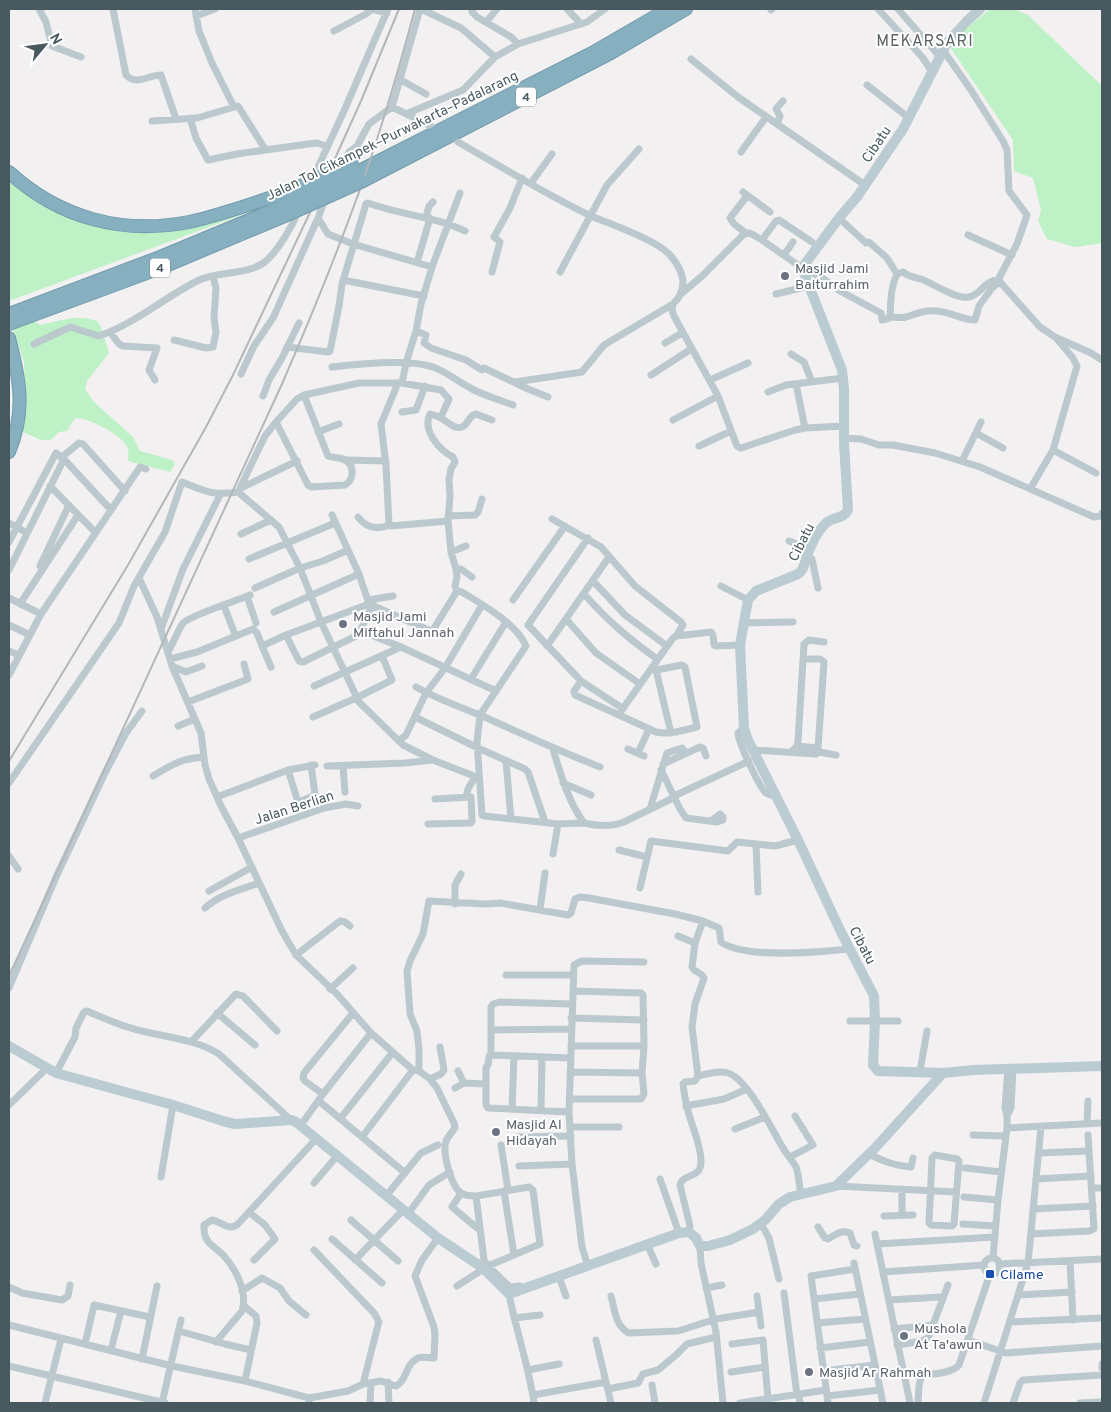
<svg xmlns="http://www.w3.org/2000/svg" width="1111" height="1412" viewBox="0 0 1111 1412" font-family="Overpass,sans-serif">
	<rect width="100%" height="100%" fill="#f2f0f0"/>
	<path fill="#bef1c6" d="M990,9H1014L1028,15L1102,86V243L1075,247L1047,239L1038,221L1041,210L1033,178L1014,171L1013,140L950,47L962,32Z
		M9,177L36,200L61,214L120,231L250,207L252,211L9,301Z
		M71,318H85L97,321L101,327L109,353L87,381L85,389L94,402L133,437L140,451L173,460L175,464L170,472L128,461C129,454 129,448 124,442C113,431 89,418 75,418L67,431L59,432L51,440H41L21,431L25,396L24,362L13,329L34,321L40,325Z"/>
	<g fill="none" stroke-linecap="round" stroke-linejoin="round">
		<defs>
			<path id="highway" d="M359,171L592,53L668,9
				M9,172C59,218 122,235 189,222C222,215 253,203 285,193
				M363,181L611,53L686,9
				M9,314L160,257L283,206
				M9,324L163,267L287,215
				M9,338C20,379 26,412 9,452"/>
		</defs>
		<use href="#highway" stroke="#729bac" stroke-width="14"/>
		<path stroke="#bbc8cd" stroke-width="7" d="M39,9L46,22L52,46L81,57
			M113,9L126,75C136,86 149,75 161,75L176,119
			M195,9L199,31L212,63L234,107
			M372,9L387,13
			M420,9L392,107L431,126
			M421,9L461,28L495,57
			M473,9L472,12L477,17L511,37L518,44
			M567,9L581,24
			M878,9L923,58L932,72
			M898,9L940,57
			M771,10L772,9
			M196,16L215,9
			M486,22L497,9
			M334,31L366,14L372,9
			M943,50L971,90L1003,141L1007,150L1009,191L1027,215L1017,244L999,278L1000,282L1040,327L1055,337L1091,353L1102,360
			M691,59L738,97L865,185
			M401,80L426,94
			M867,85L909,118
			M406,114L463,90L495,57L518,44L587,22L605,9
			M190,118L196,138L208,160L237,154L308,144L317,143L326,146
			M152,121L197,118L238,106L265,149
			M777,124L780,116L776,109L783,101
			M458,142C502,167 545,194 591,216C612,225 654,239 669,254C683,269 690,288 673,304L604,345L582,372L515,382
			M741,152L766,117
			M342,166L349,152L357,146L369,124L392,107
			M312,180L344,111L388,9
			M531,183L552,154
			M743,192L770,212
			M426,217L429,206L433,202
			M318,218L326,197
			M839,218L866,243L869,242L887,258L897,274
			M746,233L734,224L730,218L747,196
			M968,235L1012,255
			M812,242L779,220L776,221L762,240L802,268L821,277L840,291L881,313L882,320L890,318C891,303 890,288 897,274L903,272C909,277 914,277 921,279C932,283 957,300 969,297C981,295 985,279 999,280
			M784,255L793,242
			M417,263L430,218
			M492,272L500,242L494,237L510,208L522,178
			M560,272L607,185L639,149
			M343,280L424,296
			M682,293L702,276L744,234L750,233L762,240
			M776,294L809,286
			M673,304L672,310L674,316L718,396L737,446L741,448L795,430L805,428L845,426
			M890,317C895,317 902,318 906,317C919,313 923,310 937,311C951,312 962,320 975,320L979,306L992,288L1000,282
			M416,331L426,335L424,343L431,348L466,360L482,370L484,368L528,389L548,397
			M110,332L119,344L123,346L157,348L149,370L155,380
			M174,340L206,348L213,347L216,332L214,318L216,288L213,276
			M665,343L682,333
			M34,344L70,327L99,336C136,323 165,297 199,280C218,271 250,275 266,261C279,249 292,227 299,210
			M287,347L328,352L330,351L339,306L342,284L366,204L368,203C400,215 434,216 465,231
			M791,354L804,362L812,382
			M332,367C357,364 410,359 433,367C447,372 460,383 474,390C486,396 500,400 513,405
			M241,374L254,346L273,318L318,218L328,234L353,244L432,267
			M651,375L691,349
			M710,380L748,363
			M398,383L381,424L386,465L389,524L391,526L448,521
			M402,383L406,363L416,331L421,304L432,267L460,193
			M796,384L805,428
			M768,392L786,385L843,378
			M263,396L269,380L282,358L299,323
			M402,412L416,410L425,386
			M673,420L718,396
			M276,422L308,485L312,487L345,485C354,480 355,465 345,460C340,457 333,458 328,456L304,395
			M318,432L339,424
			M976,433L1003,448
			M844,438L861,439L879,445H893L935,453L980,467L1094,517L1101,516L1102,513
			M699,446L731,431
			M1053,450L1096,473
			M346,460L386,461
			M962,461L981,422
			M50,486L95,532
			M241,488L297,461
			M1030,489L1053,450L1077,366L1073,358L1057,339
			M238,492L279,527L300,568L321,622L359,702L403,745L433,760L479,778
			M238,492L265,436L276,422L297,399L304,395L359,383H402L441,390L449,399L441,417
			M332,515L359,574L369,604L431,631L433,630L457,591
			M448,516L475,515L478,512L482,499
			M358,517C366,528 377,530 390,525
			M552,519L601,547L635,586L681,622L683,625L676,636L673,638L619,714
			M9,523L27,533
			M241,534L271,520
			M588,538L528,625L581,681L622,708
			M789,541L810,549
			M9,542L56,453L62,457L111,510
			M451,552L466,546
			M807,556L812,559L818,588
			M249,559L335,523
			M40,566L69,505
			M456,569H461L472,577
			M9,570L62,463V457L79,443L83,444L125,491
			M139,578L157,617L172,666L201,733L205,765L209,779L221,806L238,838L282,931L296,955L337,994L371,1033L413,1070L419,1071L430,1079L437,1088L454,1123L455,1128C452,1132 448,1136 446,1141C442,1152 451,1186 461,1193C466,1196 471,1196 476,1196L529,1187L533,1190L540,1244L488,1266L457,1286
			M593,581L625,615L667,646
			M721,586L748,600
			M255,588L300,568L323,561L348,550
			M457,591L462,592C483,605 516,623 526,646L480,715L477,742L482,815L484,816L558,824L584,823
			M457,591L455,586L457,577L456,569L451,552L448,521L450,496L449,480L451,469L455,462L453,457C439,450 422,430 430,414C433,415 438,416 441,418C447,421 454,430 462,427C469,424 468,416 476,414L492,420
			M584,594C608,621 628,638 657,659
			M247,596L256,623
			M9,598L41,614
			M368,600L393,596
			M513,600L565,526
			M20,604L78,515
			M224,606L234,632
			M274,612L359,574
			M566,619L596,653L640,684
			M743,623L793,622
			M9,625L30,635
			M161,629L183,569L220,495
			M361,631L401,647L496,691
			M286,635L299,661L303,662L358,635L373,604
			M676,636L711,632L713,635L714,645L716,646L740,645
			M262,646L271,667
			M547,646L609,557
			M9,651L19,655
			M168,652C173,644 179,628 183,623C191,615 236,601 250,595
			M170,659L197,652L253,629L257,633L262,646L286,635L369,604
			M803,659H820L824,662L818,748L819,752
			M172,666L186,672L202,666
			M656,670L671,733
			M9,675L41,614L140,467L146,469
			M471,679L506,622
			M581,681L574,691L575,695L656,732L664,733L676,732L697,727L685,667L682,665L656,670L652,667
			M314,686L401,647
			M416,687C437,699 458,706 480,715C520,733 559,751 600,767
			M362,695L392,680L382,656
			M188,702L248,679L244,664
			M313,717L356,698
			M415,717L478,748L525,769L528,772L545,822
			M178,726L195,719
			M744,728L738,733C738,742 758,784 765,792C768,795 772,795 777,796
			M399,741L406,735L426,693L445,668L482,605
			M797,746L818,748
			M553,749C561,775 568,801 584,823C597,826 611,827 624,822L669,800L674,796L749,761
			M628,749L644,756
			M753,750L816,754L819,752L836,755
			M792,751L797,746L798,741L804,644L809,640L824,642
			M638,753L649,729
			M506,761L511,819
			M663,764L700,747L703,748L706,756
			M327,766L405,763L433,760
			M343,766L345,792
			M288,770L298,802L311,797L315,794L311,765
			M661,770L680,809L686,818L717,822L723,820V817L720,814L711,821
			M153,776C171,765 182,758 204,757
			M9,783L119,623L134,586L165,532L182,482C205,491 213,496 238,492
			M563,783L591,795
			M217,797L288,770L315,765
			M466,797L468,789L475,777
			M650,809L667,753L682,748L686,753
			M428,824L471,823L472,821L471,797L435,799
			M238,838L324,808L346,804L358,806
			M756,845L758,892
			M619,850L647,857
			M553,854L558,824
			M9,856L18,869
			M640,888L651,841L728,851L737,842L775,846L798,840
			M209,891L252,867
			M455,904V885L461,874
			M205,908C220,894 240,890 259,883
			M540,909L545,873
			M678,936L695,943
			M296,955L340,921L345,922L350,926
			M506,975H573
			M9,988L57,875L105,773L126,733L142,711
			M330,989L353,968
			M217,1013L255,1045
			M571,1018L644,1020
			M850,1021H898
			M491,1030L571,1029
			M192,1041L236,994L243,996L277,1031
			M571,1046H644
			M491,1053L489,1057L488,1065L486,1067V1105L488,1108L569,1112
			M570,1058L492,1055L491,1052V1007L493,1004L500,1002L572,1004
			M419,1071V1049L417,1031L410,1014L407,971L410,961L423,934L429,901L486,904L500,903L568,915L571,913L575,899L580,897L589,898L675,914L703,921L719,928L721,942C744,959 821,952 849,949
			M458,1071L464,1083
			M920,1071L927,1031
			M570,1072L642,1073
			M56,1073L75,1037L76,1028L84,1012L87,1011C105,1019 123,1027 142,1031C169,1038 195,1039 219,1054L291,1120
			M698,1076L692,1027L695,1004L704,978C701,972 694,972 692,967L695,943L703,921
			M430,1079L441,1074L444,1070L440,1047
			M455,1088L464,1083L485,1084
			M323,1094L305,1081L303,1078L304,1073L353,1013
			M570,1099H641L644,1094L642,1073L644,1046L643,995L641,993L573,991
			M319,1101L405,1173
			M9,1105L47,1068
			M686,1106L724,1099L747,1089
			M512,1109L514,1056
			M541,1110L542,1057
			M1007,1116L1011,1108L1013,1068
			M340,1119L393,1052
			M1087,1123L1088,1101
			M301,1125L323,1094L371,1033
			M570,1127H619
			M1007,1128L1102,1123
			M735,1129L765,1117
			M973,1135L1005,1136
			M362,1137L413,1070
			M517,1137L571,1136
			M501,1145L508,1190
			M1039,1153L1088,1151
			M869,1154C883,1161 895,1166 911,1167L913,1158
			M935,1155L957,1159L959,1161L954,1224L952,1226L931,1225L929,1223L932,1158Z
			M790,1157L813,1145L795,1116
			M519,1166L572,1164
			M965,1168L1001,1172
			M161,1177L173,1105
			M660,1179L679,1233
			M1036,1179L1091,1176
			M314,1183L337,1156
			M836,1186L956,1192
			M1092,1188H1102
			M902,1189V1215
			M504,1191L514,1255
			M461,1193L452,1207L477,1228H480
			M386,1196L421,1153L438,1145
			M476,1196L484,1260L488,1266L510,1287L520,1286
			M964,1197L998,1200
			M1033,1209L1093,1206
			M250,1213L265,1225L275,1239L254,1260
			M408,1214L429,1185L450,1172
			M884,1216L913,1215
			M351,1220L398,1261
			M761,1224L769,1238L779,1279
			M963,1224L995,1226
			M818,1227L825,1238L828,1239C835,1235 842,1229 850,1233L854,1245L857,1246
			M689,1232L690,1226L680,1185C682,1175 697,1177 700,1168C705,1154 690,1122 687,1107C685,1099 684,1092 683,1084L685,1082L695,1081L698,1076C707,1074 719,1070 728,1073C748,1079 772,1130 783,1148C787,1155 792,1160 796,1167C799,1175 799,1185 801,1194
			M875,1234L910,1403
			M1031,1234L1089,1231L1094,1229L1088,1135
			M332,1239L382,1283
			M647,1244L656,1264
			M877,1244L994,1237
			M700,1246L701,1263L716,1332L723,1403
			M314,1250L374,1313L379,1322L378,1325L363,1384
			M993,1258L998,1200L1007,1128V1116L1005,1108L1008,1068
			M984 1266a8 8 0 1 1 16 0a8 8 0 1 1-16 0Z
			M355,1260L403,1210
			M1070,1261L1073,1320
			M854,1263L883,1403
			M999,1264L1102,1259
			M588,1266L582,1247L572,1164L569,1112L574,965L582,961L644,962
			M883,1272L984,1265
			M559,1277L566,1296
			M9,1287L22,1293L62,1300L68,1296L70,1285
			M706,1288L722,1285
			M242,1291L262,1278L280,1288L289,1301L306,1315
			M784,1293L797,1395
			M509,1294C516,1331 529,1366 534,1403
			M1019,1295L1072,1292
			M611,1296C615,1310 615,1326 629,1333L678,1331L716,1319L759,1312
			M757,1296L761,1326
			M814,1299L860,1294
			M889,1300L940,1297L943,1299
			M244,1306L256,1316L257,1323L245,1381
			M514,1318L540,1315
			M1010,1322L1102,1318
			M817,1323L865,1319
			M9,1325L172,1366L245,1381L309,1398V1403
			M894,1329L933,1325
			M179,1331L225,1344L251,1350
			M596,1340L611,1403
			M968,1340L1006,1353L1102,1346
			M216,1342L242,1311C248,1293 236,1269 224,1256C214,1245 203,1244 204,1225L212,1220C223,1222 228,1232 238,1224L316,1139
			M85,1344L94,1305L150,1317
			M732,1344L763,1340L768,1399
			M897,1345L922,1341L928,1338L948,1285
			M820,1348L870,1342
			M111,1350L121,1311
			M142,1359L157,1286
			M1102,1364V1368
			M9,1366L165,1403
			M528,1370L559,1364
			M823,1371L875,1365
			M731,1372L765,1367
			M904,1375C917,1375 950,1376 959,1365L990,1274
			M388,1382L389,1403
			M652,1385L655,1403
			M608,1389L638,1383L643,1374L658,1370L676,1355L687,1344L716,1337
			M533,1395L606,1382
			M799,1395L800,1403
			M827,1396L880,1390
			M309,1398L348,1391L363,1384L381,1381L396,1386C407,1381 405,1364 418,1358C423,1356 428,1358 434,1358L435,1335L434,1327L415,1276L422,1260L438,1238
			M45,1403L61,1339
			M162,1403L181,1320
			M370,1403L371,1383
			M740,1403L826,1390
			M828,1403L811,1276L855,1269
			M918,1403L919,1385L922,1375
			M984,1403L1028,1263L1041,1127
			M1013,1403L1020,1383L1023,1380L1102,1375
			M1080,1403L1102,1402"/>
		<path stroke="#bbcbd2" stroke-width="10" d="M980,9L966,22L947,43L903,129L857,197L839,218L802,268L842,370L844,389V443L848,510C843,520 832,516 825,524C817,532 811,545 807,556C804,563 805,569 798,574L756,591L748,600L740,645L744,728L748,740L798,840L841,932L874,996L875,1020L873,1065L878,1071L943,1073L973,1070L1102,1066
			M9,1046L56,1073L173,1105L226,1122L235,1124L291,1120L296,1122L438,1238L483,1268L509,1294L679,1233L689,1232L696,1238L700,1246H708L730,1240L753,1229L765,1220L779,1204L790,1197L836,1186L876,1147L943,1073"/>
		<use href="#highway" stroke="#86afc0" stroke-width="12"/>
		<path stroke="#b2b7ba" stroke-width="2" d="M9,761L128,565L206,427L233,375L323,185L361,101L399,9
			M9,976L282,384C318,301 352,218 379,133C392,92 404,50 415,9"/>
		<defs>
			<path id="highway-bridge" d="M285,193L353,162
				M283,206L359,171
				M287,215L363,181"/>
		</defs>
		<use href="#highway-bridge" stroke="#729bac" stroke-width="14" stroke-linecap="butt"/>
		<use href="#highway-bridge" stroke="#86afc0" stroke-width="12"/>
	</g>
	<g fill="#6b7280" stroke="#fff" stroke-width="2">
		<circle cx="785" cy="276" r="5"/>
		<circle cx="343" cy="624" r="5"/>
		<circle cx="496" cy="1132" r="5"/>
		<circle cx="904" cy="1336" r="5"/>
		<circle cx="809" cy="1372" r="5"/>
	</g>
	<rect fill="#1a4fb4" stroke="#fff" stroke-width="2" x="985" y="1269" width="10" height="10" rx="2.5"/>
	<g text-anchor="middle" stroke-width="4" stroke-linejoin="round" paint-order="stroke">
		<g fill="#fff" stroke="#7e8a8e" stroke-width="1">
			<rect x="516" y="87.5" width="20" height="19" rx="4"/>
			<rect x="150" y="258.5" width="20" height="19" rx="4"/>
		</g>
		<g font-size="12" font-weight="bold" fill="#47585e">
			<text x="526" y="101">4</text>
			<text x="160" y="272">4</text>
		</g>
		<g font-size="14" fill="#47585e" stroke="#fff">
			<text transform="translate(392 135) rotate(-26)" y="5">Jalan Tol Cikampek–Purwakarta–Padalarang</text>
			<text transform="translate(876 144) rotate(-56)" y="5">Cibatu</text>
			<text transform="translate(801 542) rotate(-63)" y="5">Cibatu</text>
			<text transform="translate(294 807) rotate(-18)" y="5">Jalan Berlian</text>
			<text transform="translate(863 945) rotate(62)" y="5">Cibatu</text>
		</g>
		<g font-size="14" fill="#5b616d" stroke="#fff" text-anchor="start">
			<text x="795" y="273">Masjid Jami<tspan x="795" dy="16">Baiturrahim</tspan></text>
			<text x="353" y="621">Masjid Jami<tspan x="353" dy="16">Miftahul Jannah</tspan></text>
			<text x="506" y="1129">Masjid Al<tspan x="506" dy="16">Hidayah</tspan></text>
			<text x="914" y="1333">Mushola<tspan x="914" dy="16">At Ta'awun</tspan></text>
			<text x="819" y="1377">Masjid Ar Rahmah</text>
		</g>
		<g font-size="14" fill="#164399" stroke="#fff" text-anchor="start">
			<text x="1000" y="1279">Cilame</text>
		</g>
		<g font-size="16" letter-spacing="1" fill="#5c6265" stroke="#fff">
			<text x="925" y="46">MEKARSARI</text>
		</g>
	</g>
	<rect width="1111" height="1412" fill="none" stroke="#47585e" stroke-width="20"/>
	<g transform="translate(45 45) rotate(61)" stroke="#ffffff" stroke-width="4" paint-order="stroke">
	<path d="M0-4L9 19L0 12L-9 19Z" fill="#47585e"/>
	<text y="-8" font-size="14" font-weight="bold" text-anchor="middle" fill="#47585e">N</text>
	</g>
</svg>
